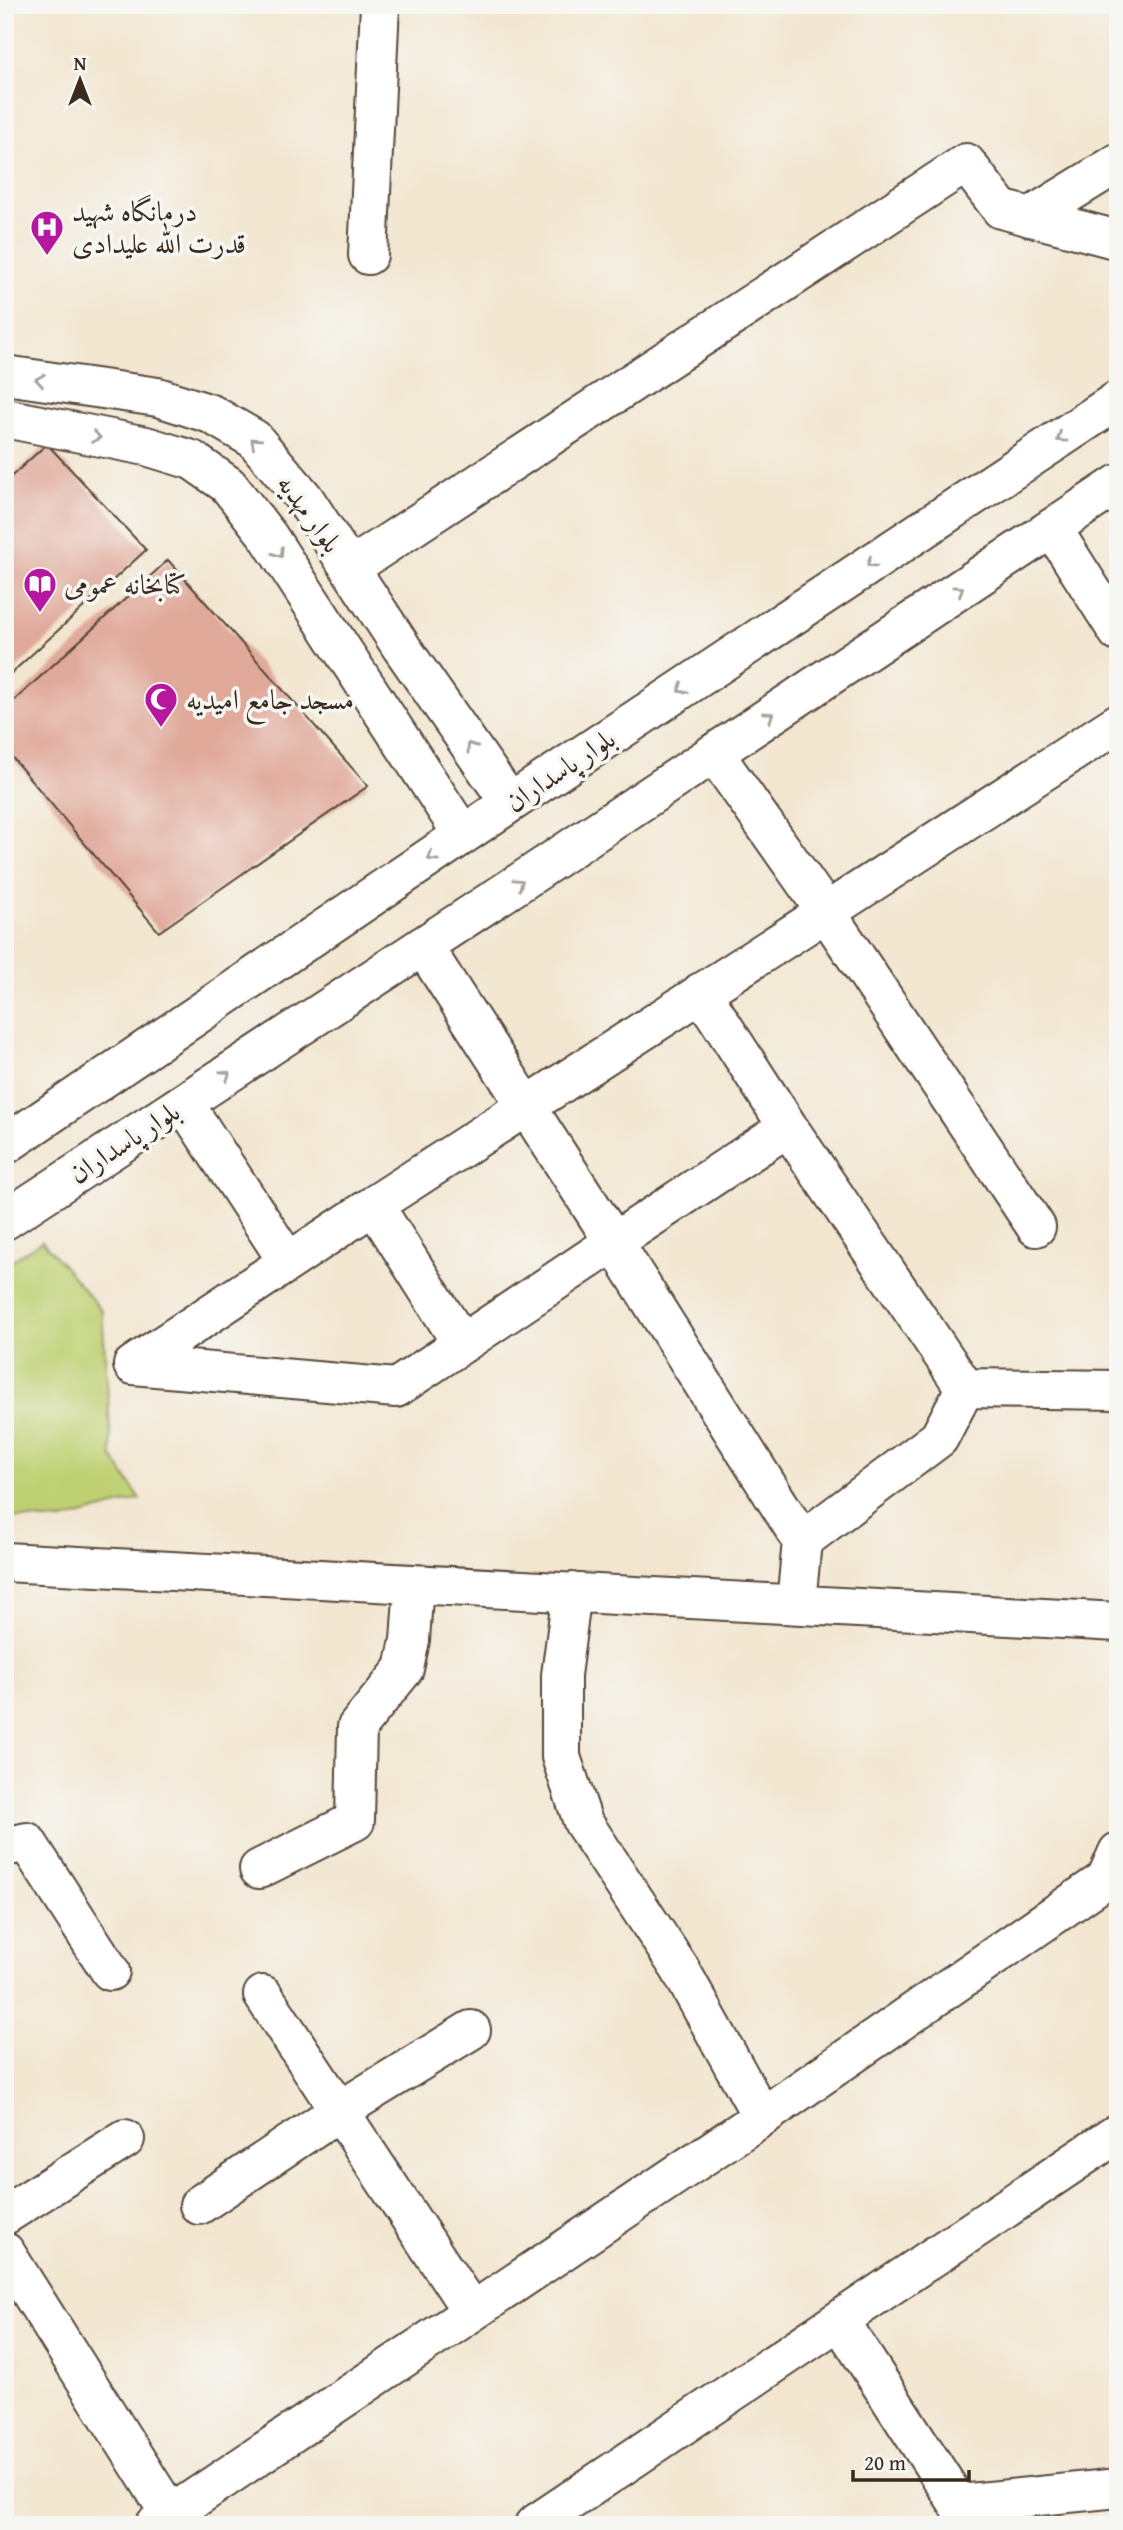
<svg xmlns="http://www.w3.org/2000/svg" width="1123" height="2530" viewBox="0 0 1123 2530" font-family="'Gentium Book Plus',Amiri,serif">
	<rect width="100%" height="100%" fill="#f6f6f2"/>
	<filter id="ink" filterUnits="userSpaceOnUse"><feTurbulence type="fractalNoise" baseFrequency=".0143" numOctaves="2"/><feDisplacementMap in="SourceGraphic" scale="14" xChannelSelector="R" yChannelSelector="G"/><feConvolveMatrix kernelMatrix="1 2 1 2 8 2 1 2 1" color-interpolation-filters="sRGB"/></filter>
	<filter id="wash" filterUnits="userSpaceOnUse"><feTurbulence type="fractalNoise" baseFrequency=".00686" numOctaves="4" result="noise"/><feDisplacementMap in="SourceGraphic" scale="28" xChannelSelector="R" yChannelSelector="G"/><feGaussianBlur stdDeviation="1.57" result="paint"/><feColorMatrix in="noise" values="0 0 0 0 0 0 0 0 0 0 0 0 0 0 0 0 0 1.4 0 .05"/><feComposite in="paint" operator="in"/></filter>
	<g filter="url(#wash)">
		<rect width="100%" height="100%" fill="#f2e6d0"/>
		<path fill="#bfd072" stroke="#7d7d48" stroke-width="2" d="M42,1241L102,1311L112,1456L140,1499L60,1521L5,1517V1265Z"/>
		<g id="blocks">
			<path fill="#e0a99a" d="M47,444L146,550L5,679V482Z
				M168,560L368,786L159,932L5,749V709Z"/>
		</g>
	</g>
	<g filter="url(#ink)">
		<use href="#blocks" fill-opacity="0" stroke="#564639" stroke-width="2"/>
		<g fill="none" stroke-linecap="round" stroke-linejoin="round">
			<defs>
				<path id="street" d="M1030,217L1118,163
					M368,255L380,5
					M1052,528L1118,632
					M350,568L966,163L1001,209L1118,240
					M714,753L826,912L1036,1227
					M423,946L614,1242L396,1388L133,1365L374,1205L462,1344
					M701,992L788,1127L965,1388
					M184,1103L288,1262
					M788,1127L614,1242L802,1541
					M374,1205L1118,723
					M5,1562L1118,1622
					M572,1592L561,1675V1757L583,1822L680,1969L762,2117
					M796,1604L802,1541L939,1438L965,1388L1118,1390
					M5,1847L27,1842L110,1971
					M259,1869L355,1821L357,1727L404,1669L410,1640L414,1584
					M263,1995L472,2312
					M199,2205L339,2111L471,2030
					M5,2215L125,2139
					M5,2252L177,2525
					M840,2321L972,2525
					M959,2504L1118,2488
					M155,2525L762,2117L1106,1879L1118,1852
					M534,2525L1118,2133"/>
				<path id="secondary" d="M5,375L158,397L211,414L254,439L304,498L402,648L510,803
					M5,418L146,446L192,460L228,485L268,536L463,835
					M5,1145L510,803L1118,400
					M5,1220L522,881L1118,484"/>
			</defs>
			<use href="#street" stroke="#564639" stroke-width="42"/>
			<use href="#secondary" stroke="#564639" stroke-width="42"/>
			<use href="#street" stroke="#fff" stroke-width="38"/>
			<use href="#secondary" stroke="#fff" stroke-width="38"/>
		</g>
		<defs><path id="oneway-chevron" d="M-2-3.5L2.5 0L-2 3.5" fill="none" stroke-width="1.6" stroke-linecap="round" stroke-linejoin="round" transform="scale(1.75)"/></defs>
		<g stroke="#a79f9a">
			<use href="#oneway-chevron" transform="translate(40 380) rotate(-172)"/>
			<use href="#oneway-chevron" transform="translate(96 437) rotate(10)"/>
			<use href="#oneway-chevron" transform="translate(1061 438) rotate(146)"/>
			<use href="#oneway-chevron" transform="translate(255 442) rotate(-138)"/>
			<use href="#oneway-chevron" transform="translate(279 553) rotate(57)"/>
			<use href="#oneway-chevron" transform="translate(871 563) rotate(146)"/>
			<use href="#oneway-chevron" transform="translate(959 590) rotate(-34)"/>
			<use href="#oneway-chevron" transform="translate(682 689) rotate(146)"/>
			<use href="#oneway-chevron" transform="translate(769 716) rotate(-34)"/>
			<use href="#oneway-chevron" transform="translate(471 747) rotate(-125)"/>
			<use href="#oneway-chevron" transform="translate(432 857) rotate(146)"/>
			<use href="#oneway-chevron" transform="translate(519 883) rotate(-34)"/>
			<use href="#oneway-chevron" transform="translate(226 1075) rotate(-33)"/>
		</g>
	</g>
	<defs>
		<symbol id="hospital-pin" viewBox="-11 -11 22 30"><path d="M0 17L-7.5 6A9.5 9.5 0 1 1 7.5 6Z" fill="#b5179e" stroke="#f6f6f2"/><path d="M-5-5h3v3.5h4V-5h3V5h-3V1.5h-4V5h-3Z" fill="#fff"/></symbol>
		<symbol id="library-pin" viewBox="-11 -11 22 30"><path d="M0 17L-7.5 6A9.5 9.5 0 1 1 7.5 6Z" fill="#b5179e" stroke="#f6f6f2"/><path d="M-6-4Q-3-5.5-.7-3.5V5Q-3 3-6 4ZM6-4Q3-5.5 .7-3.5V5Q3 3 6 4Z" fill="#fff"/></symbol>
		<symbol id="mosque-pin" viewBox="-11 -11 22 30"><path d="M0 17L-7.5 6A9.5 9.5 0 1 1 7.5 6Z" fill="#b5179e" stroke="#f6f6f2"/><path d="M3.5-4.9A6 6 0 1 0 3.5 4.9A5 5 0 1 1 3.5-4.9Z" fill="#fff"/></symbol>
	</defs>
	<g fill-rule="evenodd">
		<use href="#hospital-pin" x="28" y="208" width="38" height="52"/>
		<use href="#library-pin" x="21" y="565" width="38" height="52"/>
		<use href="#mosque-pin" x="142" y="680" width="38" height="52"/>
	</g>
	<g text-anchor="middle" stroke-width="7" stroke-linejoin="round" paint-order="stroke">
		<g font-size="28" fill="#3b2a1e" stroke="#f6f6f2" text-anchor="start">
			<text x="72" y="221">درمانگاه شهید<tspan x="72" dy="32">قدرت الله علیدادی</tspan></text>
			<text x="64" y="594">کتابخانه عمومی</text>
			<text x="186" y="709">مسجد جامع امیدیه</text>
		</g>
		<g font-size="28" fill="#3b2a1e" stroke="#f6f6f2">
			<text transform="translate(310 513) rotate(54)" y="10">بلوار مهدیه</text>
			<text transform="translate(560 770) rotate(-34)" y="10">بلوار پاسداران</text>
			<text transform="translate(124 1142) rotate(-33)" y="10">بلوار پاسداران</text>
		</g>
	</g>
	<rect width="1123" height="2530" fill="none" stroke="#f6f6f2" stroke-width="28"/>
	<g transform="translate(80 80)" stroke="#f6f6f2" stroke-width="5" paint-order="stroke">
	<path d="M0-5L12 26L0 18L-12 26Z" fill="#3b2a1e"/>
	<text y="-10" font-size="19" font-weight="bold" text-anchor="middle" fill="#3b2a1e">N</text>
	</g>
	<path d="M853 2470v10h116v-10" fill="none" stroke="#3b2a1e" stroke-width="3.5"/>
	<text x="864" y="2470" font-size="21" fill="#3b2a1e" stroke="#f6f6f2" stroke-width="5" paint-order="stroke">20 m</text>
</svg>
